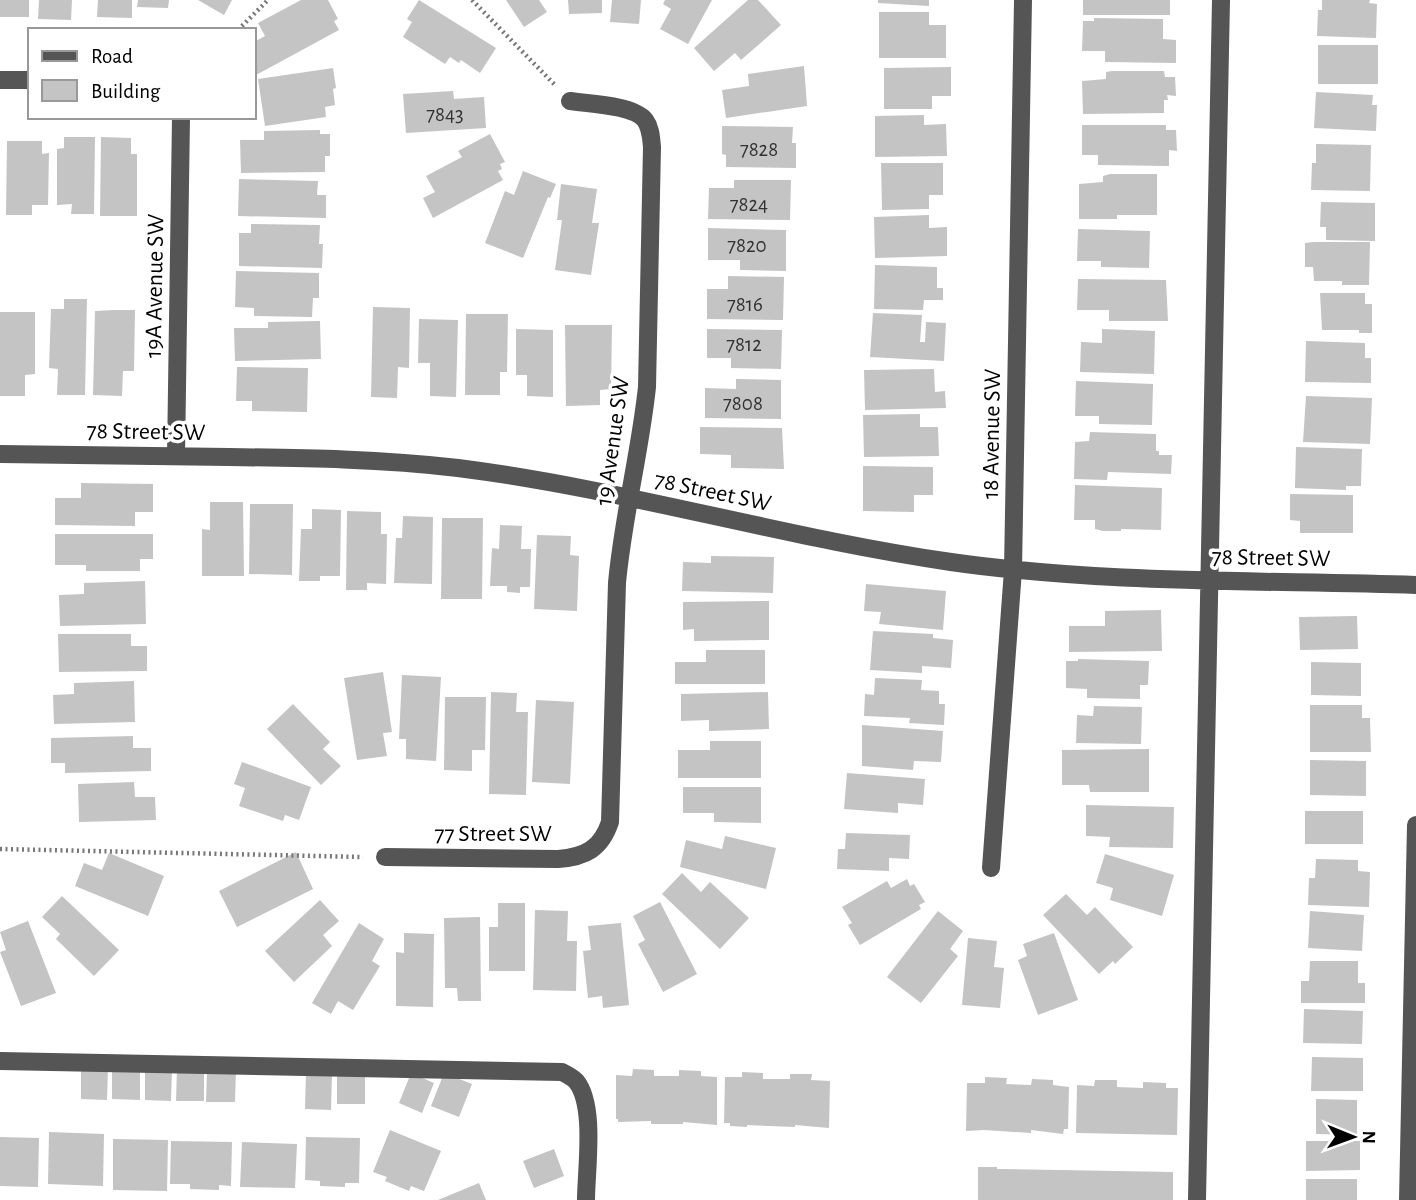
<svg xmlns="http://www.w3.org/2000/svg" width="1416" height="1200" viewBox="0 0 1416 1200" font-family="'Alegreya Sans',sans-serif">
	<rect width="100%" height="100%" fill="#fff"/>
	<path fill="#c4c4c4" d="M0,0H29V17H0Z
		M39,0H72L71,20L38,19Z
		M98,0H132V18L97,17Z
		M138,0H169L168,8L137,7Z
		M198,0H232L224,15Z
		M301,0H328L338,19L334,21L339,30L256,75L254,42L265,36L258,23Z
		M419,0L496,48L480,73L461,60L459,63L450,57L445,64L403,37L412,22L407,19Z
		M506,0H539L547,12L524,27Z
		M568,0H602V13L569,14Z
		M612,0H641L639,24L610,22Z
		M665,0H712L688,44L660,29L671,9L663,4Z
		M748,0H758L781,25L741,60L735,53L714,71L694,48Z
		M878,0H929V6L878,3Z
		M1083,0H1170V15H1083Z
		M1322,0H1370L1369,3L1377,4L1376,38L1317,36L1318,10H1322Z
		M879,12H929V25H946V58H879Z
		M1094,18L1163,19V39L1176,40V63L1105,62V51H1082L1083,21H1094Z
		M1318,45H1378V84H1318Z
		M804,66L807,106L726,118L722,90L749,86L748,74Z
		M951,67V96H932V109H884V68Z
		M333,68L336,88L333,89L335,105L325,107L326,117L265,126L258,79Z
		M1112,71H1164L1165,77H1175L1176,96L1167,95L1168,100H1164V113L1083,114L1082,81L1106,79V72Z
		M453,91L454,99L484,97L486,128L406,133L403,94Z
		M1316,92L1373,95L1372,105H1377L1376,131L1314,128Z
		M924,115V125L946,124L947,156L875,157V116Z
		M1082,125H1166V130H1176L1177,151L1169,150V166L1098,165V155H1082Z
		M722,126L793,127L792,143H796V168L726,167V155L722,154Z
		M320,130V134H330V156H325V172L241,173L240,140H264V131Z
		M490,134L505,162L500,164L502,169L498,171L503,180L433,218L423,198L435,192L426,176L462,157L458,151Z
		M64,137H95L94,214H71L72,204L57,205V149L64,148Z
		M101,137L131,138V154H137V216H100Z
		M7,141H42V154L49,153L48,205H32V215H6Z
		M1316,144L1371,145L1370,191L1311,190L1312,163H1316Z
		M881,163H943V195H929V209L882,210Z
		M523,171L556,184L550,198L548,197L523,258L485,243L505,191L514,195Z
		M1110,174H1157V215H1117V219H1079V184L1103,182V176Z
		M239,179L318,181L317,195H326V218L238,216Z
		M734,180H791L790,220L708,219L709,188H734Z
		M561,184L597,189L592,223H599L591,275L555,270L562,220H557Z
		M1321,202L1375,203V241L1326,240V227H1320Z
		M929,215V228L947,227V256L875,258L874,217Z
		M251,224L320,225L319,244H323L322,268L239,266V233H251Z
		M708,228L786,230V271L740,270V260H708Z
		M1078,229L1150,231L1149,268L1101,267V261H1077Z
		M1314,242H1370L1369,285H1342V281H1314L1313,267H1305V243Z
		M875,265L937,267V288H943V300H924L923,310L874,309Z
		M236,271L319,273V298H313L312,317L254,316V308L235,307Z
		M728,276L784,277L783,320L707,319V289H728Z
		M1078,279L1166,280L1168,321H1109V310H1077Z
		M1320,293H1365V304H1372V333H1359V330H1322Z
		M64,299H87L85,395H57L58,369L49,368L51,309H64Z
		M373,307L410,308L409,368L398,367L397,398L371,397Z
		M114,310H135L134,371H123L122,396L93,395L95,311Z
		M0,312H35V374L25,375V396H0Z
		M873,313L922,315L920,342H925L926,322L946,323L944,361L870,357Z
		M466,314H508L507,372H500V395H465Z
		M419,319L458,320L456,397L430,396V363H418Z
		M320,321L321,359L235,361L234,328H268V322Z
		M565,325H612L611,389L600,390V405L566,406Z
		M516,329L553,330V397L527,396V375H516Z
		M707,329L782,330L781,369L731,368V358H707Z
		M1102,329L1155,331L1154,374L1080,372L1081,342L1102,343Z
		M1306,341L1365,343V358H1371V383L1305,382Z
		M237,367L308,368L307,412L252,411V401H236Z
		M934,369L935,392L945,391L946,408L865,410L864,370Z
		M736,379L781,380V419L705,418V388L736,389Z
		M1076,381L1153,384L1152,425L1099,424V416H1075Z
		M1306,396L1372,398L1370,444L1303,442Z
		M920,414V427H938L939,456L864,457L863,415Z
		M700,427L782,428L784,469L731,468V455L700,454Z
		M1090,432L1156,434V451H1159V455H1172L1171,474L1108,472L1107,480L1074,479L1075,442L1089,441Z
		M1296,447L1362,449L1361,486H1346V490L1295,488Z
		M863,466L933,467V495H914V512L863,511Z
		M81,483L153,484V512H135V526L55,525V498H81Z
		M1075,485L1162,488L1161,530L1121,529V531H1103L1095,529V520H1074Z
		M1290,494L1353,495V533H1300V521L1290,520Z
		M210,502H243L244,576H202V529L210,530Z
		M250,504H293L292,575L249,574Z
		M312,509L341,510L340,576H320V581H299L301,529H312Z
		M347,511L381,512V534H387L386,584L367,583V590H346Z
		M403,516L433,517L432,584L394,583L396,538H402Z
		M442,518H483L482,599H441Z
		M500,525L522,526L521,549H531L530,587H520V593L507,592V586H490L492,548L499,549Z
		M55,534H153V559H140V571H86V565H55Z
		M537,535L571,536L570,555L579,556L577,611L534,609Z
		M711,556L774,557L773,593L682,591L683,562L711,563Z
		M145,581L146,624L60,626L59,595L84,594V583Z
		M866,584L946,591L943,630L879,624L881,612L864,611Z
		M769,601V640L694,641V629L683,630V602Z
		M1161,610L1162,651L1069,652V626H1105V611Z
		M1357,616L1358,649L1300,650L1299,617Z
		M873,631L933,634V638L953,640L951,668L922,666V673L870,670Z
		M58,634H131V646H147V671L59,672Z
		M706,650H765V684H675V662H706Z
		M1078,659L1149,661L1148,685H1140V699L1087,698V689L1066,688V661H1078Z
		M1311,662L1361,663V696L1311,695Z
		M383,672L392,732L383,733L387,756L357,760L344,678Z
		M402,675L441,677L436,761L406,759V739H399Z
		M875,678L922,680L921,690L939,691V704H945L944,725L909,723L910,718L864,716L865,694L874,695Z
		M134,681L135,722L54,724L53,695L74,694V683Z
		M491,692L517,693L516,712H528L526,795L489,794Z
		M768,692L769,729L709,731V720L681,721V694Z
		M445,697H486L485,750H472V771L444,770Z
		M536,700L574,702L570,784L532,782Z
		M293,704L330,742L323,749L341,766L321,785L267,729Z
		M1310,705H1362V718H1370L1371,752H1310Z
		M1094,706L1142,707L1141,744L1076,743L1077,715L1093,716Z
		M862,725L943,731L941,762L914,761L913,770L862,766Z
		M133,736V748H151V771L65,773V763H51V738Z
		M710,741H761V778H678V750H710Z
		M1149,749V792H1090L1089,785H1062V750Z
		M1310,760L1366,761V796L1310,795Z
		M242,762L311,787L299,820L285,815L283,821L239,806L245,788L234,784Z
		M847,773L925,779L923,805L898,803V813L844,809Z
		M134,782L135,797H155L156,820L79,822L78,784Z
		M683,787H761V823L714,822V813H683Z
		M1086,805L1174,807L1173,848L1109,847L1110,837L1086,836Z
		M1305,811H1363V844H1305Z
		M846,833L910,835L909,859L889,858V871L837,869L838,849H845Z
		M725,836L776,848L766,889L680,867L686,840L722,849Z
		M296,852L313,889L237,927L219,891Z
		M109,853L164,876L148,916L75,886L84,863L102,870Z
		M1105,854L1174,875L1162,916L1110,900L1113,888L1096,883Z
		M1316,859L1358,860V871L1370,872L1369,907L1308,905L1309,878H1315Z
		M682,873L701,892L710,882L749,918L720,949L662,894Z
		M907,879L910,886L914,884L925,902L919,905L921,909L860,945L848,925L852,923L842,907L887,881L891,888Z
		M1066,894L1087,915L1095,907L1133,947L1115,964L1113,961L1099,974L1043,915Z
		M62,896L119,950L94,976L56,939L60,934L42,917Z
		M320,900L339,921L323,935L332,946L294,982L265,951Z
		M660,902L697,974L663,992L638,944L645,940L633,916Z
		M498,903H525V971H489V927H498Z
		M535,910L568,911L567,941H577L576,991L533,990Z
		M938,911L963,931L950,949L958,956L921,1003L887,977Z
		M1310,911L1364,915L1362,951L1308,948Z
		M480,917L481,1001H458L457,988H445L444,918Z
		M28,921L56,993L21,1006L0,952L6,950L0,932Z
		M359,923L384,939L372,961L380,966L353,1010L338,1001L331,1014L312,1003Z
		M621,923L629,1005L603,1008L602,996L588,998L583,951L591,950L588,926Z
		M404,933L434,934L433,1007L396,1006V952L404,953Z
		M1054,933L1078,1000L1038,1015L1018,960L1027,956L1023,944Z
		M968,938L997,941L994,967L1004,968L1000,1008L962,1005Z
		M1310,961H1358V983H1365V1003H1301V981H1309Z
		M1304,1009L1363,1011L1362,1044L1303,1043Z
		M1312,1057L1363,1058V1091H1311Z
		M81,1067L108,1068L107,1100L81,1099Z
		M112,1067L140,1068V1100L112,1099Z
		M177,1069L204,1070V1101H176Z
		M207,1069L236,1070L235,1102H206Z
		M633,1069L654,1070V1076H679V1070L701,1071V1076L717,1077V1125L683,1122V1124H651V1121L618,1122V1119H616V1075L632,1076Z
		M145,1070H172L171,1101L145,1100Z
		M337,1071L365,1072V1104H337Z
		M306,1072L332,1073L331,1110L305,1109Z
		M742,1072L763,1073V1079H790V1074H812L811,1080L830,1081L829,1128L795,1125V1127L747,1125V1127L730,1126V1123H724L725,1077H742Z
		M411,1073L434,1083L422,1113L399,1103Z
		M444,1073L472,1084L459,1117L431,1106Z
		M985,1077L1007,1078L1006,1084L1031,1085L1032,1079L1053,1080V1085L1069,1087L1068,1129H1064L1063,1134L1031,1130V1133L984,1130L966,1131L967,1083H985Z
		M1095,1080H1117V1087L1143,1088V1082L1166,1083V1088H1178L1177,1135L1076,1133L1077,1085L1094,1086Z
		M1316,1099L1357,1100V1135L1316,1134Z
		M390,1130L441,1151L424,1191L411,1186L409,1191L385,1181L387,1177L373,1172Z
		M49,1132L104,1134L103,1186L48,1184Z
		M0,1137L39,1138L38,1187L0,1186Z
		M306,1137L360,1138L359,1183H345V1187L320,1186V1181L305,1180Z
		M113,1139L168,1140L167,1191L113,1190Z
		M171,1141L232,1142L231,1186L219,1185V1190L190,1189V1184H170Z
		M1306,1141H1360V1170L1306,1171Z
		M242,1142L297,1144L295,1188L240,1187Z
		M554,1149L564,1176L534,1188L523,1161Z
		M978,1167H997V1169L1173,1172V1200H978Z
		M1306,1179H1357V1200H1306Z
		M479,1183L486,1200H438Z"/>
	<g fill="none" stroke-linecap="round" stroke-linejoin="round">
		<path stroke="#777" stroke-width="4.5" stroke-dasharray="2 3.5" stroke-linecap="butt" d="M472,0L555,85
			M238,30L268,0
			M0,849L363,857"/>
		<path stroke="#555" stroke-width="18" d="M0,80H30
			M0,454C76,455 153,456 229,457C306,458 382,459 458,468C624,489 785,538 951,562C1104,584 1261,580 1416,585
			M176,456L181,117
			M385,857L558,859C585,857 601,849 610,822L617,583C623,517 640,453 647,387L652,147C651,138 651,128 645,120C633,105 589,104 570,101
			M991,868L1013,570L1023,0
			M0,1061L562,1072C566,1074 572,1077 576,1081C596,1105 586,1170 586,1200
			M1197,1200L1221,0
			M1408,1200L1416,825"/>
	</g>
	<g text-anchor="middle" stroke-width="7" stroke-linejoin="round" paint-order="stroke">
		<g font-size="21" fill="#313131">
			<text x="445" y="121">7843</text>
			<text x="759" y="156">7828</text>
			<text x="749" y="211">7824</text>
			<text x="747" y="252">7820</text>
			<text x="745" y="311">7816</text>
			<text x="744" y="351">7812</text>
			<text x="743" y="410">7808</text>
		</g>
		<g font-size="24" fill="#000" stroke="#fff">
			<text transform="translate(154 286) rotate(-89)" y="8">19A Avenue SW</text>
			<text transform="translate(146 431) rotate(1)" y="8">78 Street SW</text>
			<text transform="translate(991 434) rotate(-89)" y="8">18 Avenue SW</text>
			<text transform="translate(612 441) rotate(-82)" y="8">19 Avenue SW</text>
			<text transform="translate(713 491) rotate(12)" y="8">78 Street SW</text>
			<text transform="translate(1271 557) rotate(1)" y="8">78 Street SW</text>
			<text x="493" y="841">77 Street SW</text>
		</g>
	</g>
	<rect x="28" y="28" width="228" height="91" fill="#ffffff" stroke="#999999" stroke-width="2"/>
	<rect x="42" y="51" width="35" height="10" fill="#555555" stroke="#999999" stroke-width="2"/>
	<text x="91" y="63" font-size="21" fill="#000000">Road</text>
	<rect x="42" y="80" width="35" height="21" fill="#c4c4c4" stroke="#999999" stroke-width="2"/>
	<text x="91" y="98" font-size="21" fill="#000000">Building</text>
	<g transform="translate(1353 1137) rotate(91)" stroke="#ffffff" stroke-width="5" paint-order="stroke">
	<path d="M0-5L12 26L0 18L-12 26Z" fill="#000000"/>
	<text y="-10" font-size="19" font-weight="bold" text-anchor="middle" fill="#000000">N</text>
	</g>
</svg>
